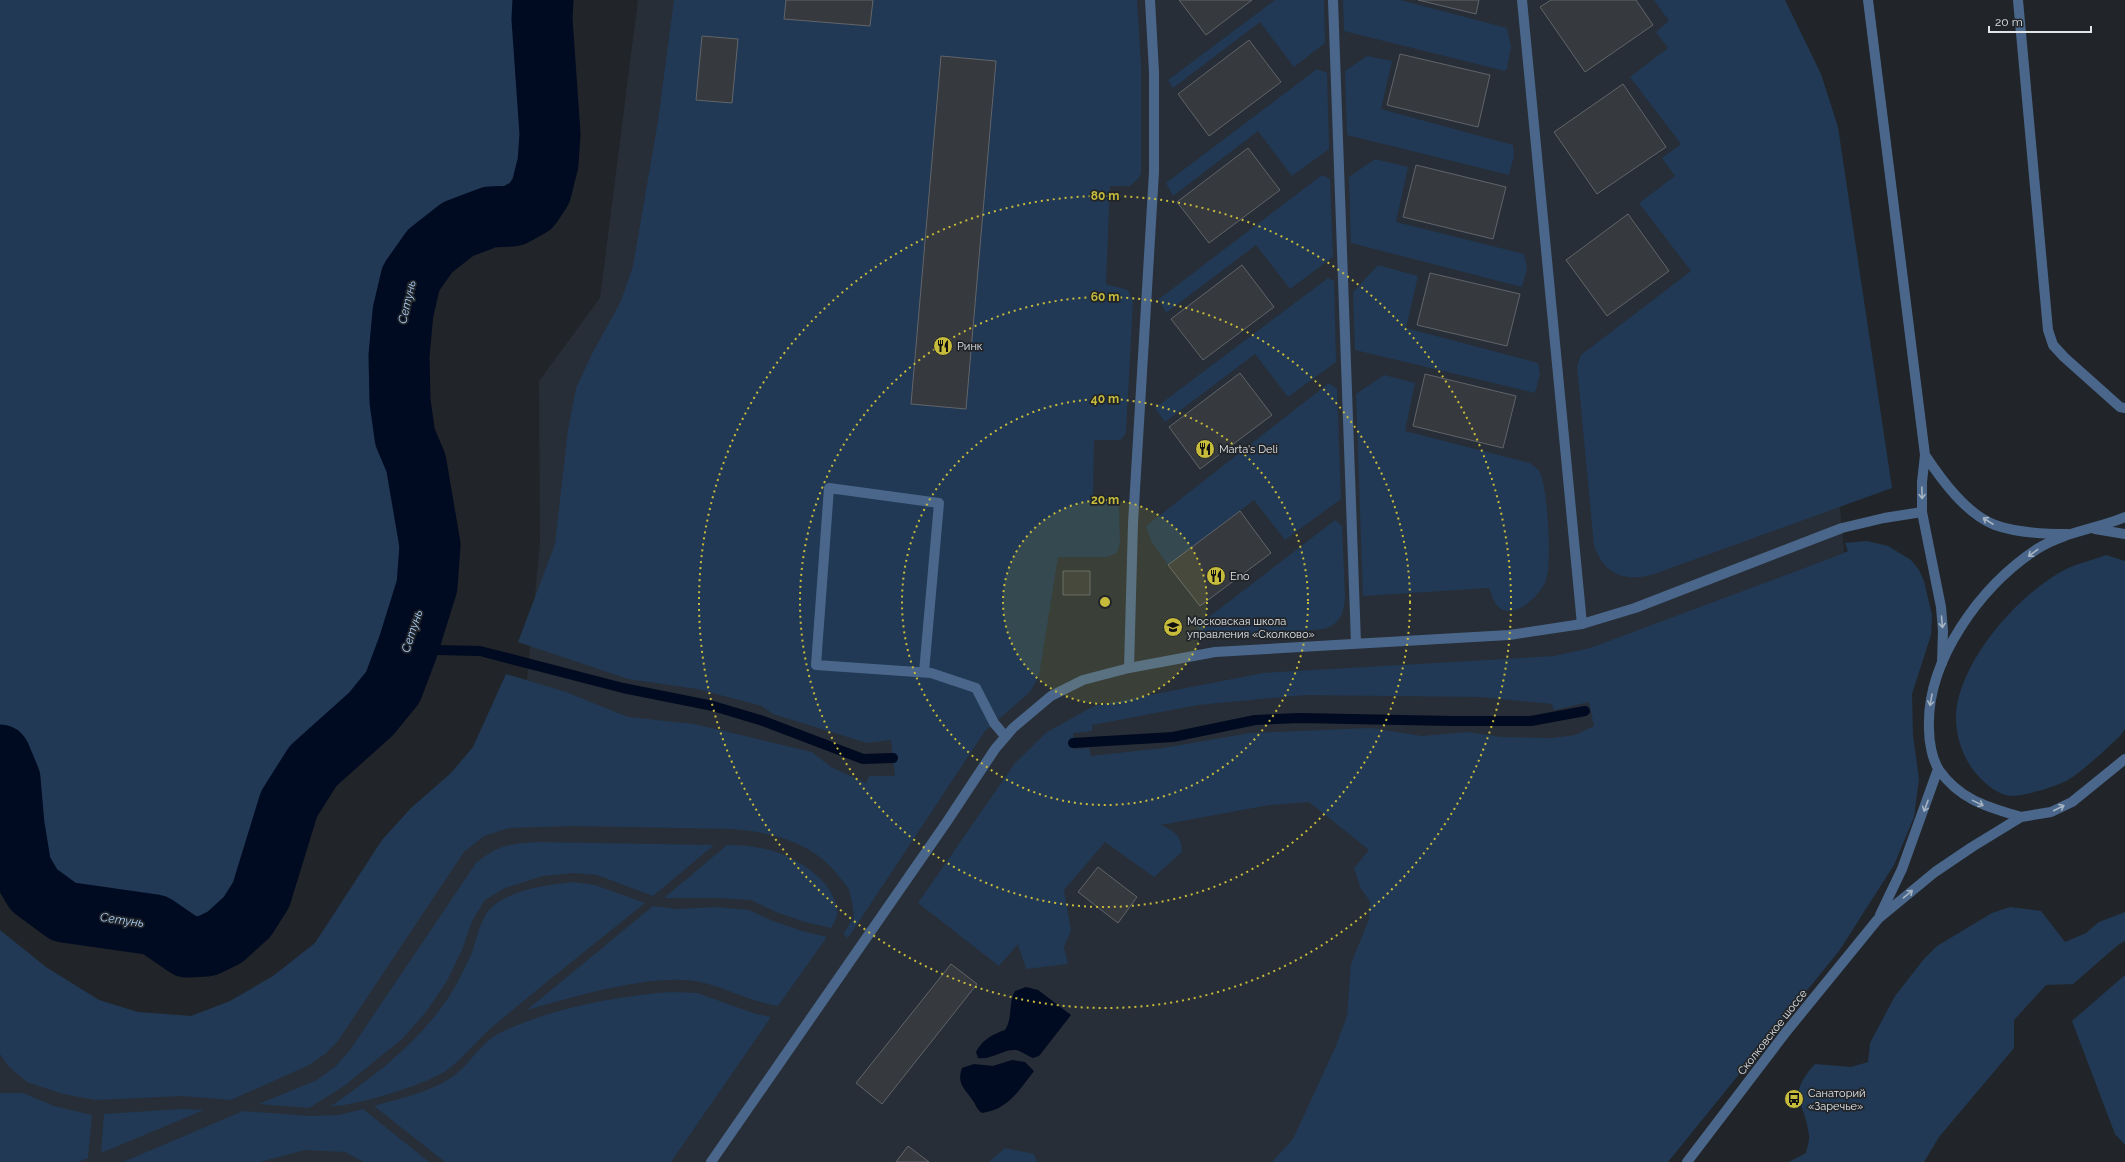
<svg xmlns="http://www.w3.org/2000/svg" width="2125" height="1162" viewBox="0 0 2125 1162" font-family="Raleway,sans-serif">
	<rect width="100%" height="100%" fill="#212529"/>
	<path fill="#272e37" d="M638,0H1772L1840,507L1844,551L1837,565L1810,566L1564,1162H0V944L53,989L180,1036L352,941L526,689L540,543L539,381L600,298Z"/>
	<path fill="#213955" fill-rule="evenodd" d="M0,0H543L542,19L550,134L548,163L541,191L531,206L513,216L490,217L458,229L430,251L411,278L403,312L399,356L400,401L405,437L416,463L430,545L427,586L408,647L393,687L371,714L313,766L289,804L261,895L247,917L225,937L207,946L187,947L155,925L64,912L34,890L21,868L14,825L10,779L0,755Z
		M674,0H1137L1141,64V173L1139,178L1130,186H1110L1106,284L1128,290L1133,302L1126,431L1125,435L1120,440H1094L1093,499L1114,500L1119,506L1120,543L1117,553L1107,557H1058L1039,676L1030,692L985,731L848,938L843,934L854,917C853,909 852,901 850,893C849,888 844,882 840,878C816,843 772,832 732,829L574,826L509,828L484,836L464,852L338,1041L325,1054L309,1065L231,1100L183,1096L96,1100L63,1094L27,1082L8,1066L0,1054V930L46,967L99,1000L138,1012L191,1016L230,1001L273,976L315,943L382,840L411,808L451,773L473,747L506,674L566,692L628,717L694,724L812,752L831,767L866,783L869,776H895L891,740L867,743L773,714L762,706L697,689L628,679L518,642L555,544L568,430L576,388L592,354L621,301L633,266L658,121Z
		M1275,0H1324L1325,43L1294,67L1260,22L1173,88L1168,80Z
		M1343,0H1400L1507,28L1511,46L1507,69L1505,71L1344,31Z
		M1654,0H1785L1821,74L1838,127L1892,488L1657,573C1627,583 1604,576 1594,545L1577,366L1581,355L1691,271L1639,203L1675,176L1662,158L1681,144L1630,77L1668,48L1656,32L1669,21Z
		M1367,56L1392,61L1381,109L1513,145L1514,156L1509,175L1347,135L1345,71Z
		M1317,69L1327,73L1329,149L1292,176L1258,131L1173,196L1166,183Z
		M1375,159L1408,167L1396,222L1524,254L1527,269L1522,287L1351,243L1349,177Z
		M1322,175L1330,179L1333,257L1290,289L1256,245L1166,313L1159,299Z
		M1378,265L1418,276L1406,328L1538,363L1540,374L1535,393L1355,350L1353,292Z
		M1328,278L1334,281L1336,362L1288,397L1255,354L1165,422L1155,408Z
		M1384,375L1415,383L1405,431L1530,463C1533,466 1537,468 1539,471C1548,485 1552,564 1546,580C1541,594 1518,618 1501,609C1494,605 1492,595 1489,588L1363,596L1356,394Z
		M1329,383L1337,389L1341,499L1285,540L1254,500L1168,565L1151,541L1146,526Z
		M1335,520L1342,526L1345,597C1344,613 1340,625 1323,629L1211,639L1202,636L1196,627Z
		M1867,541L1888,546L1911,560L1919,570L1924,581L1932,615L1931,635L1912,694L1913,736L1919,779L1914,817L1894,865L1839,951L1668,1162H1272L1293,1139L1335,1048L1347,1016L1351,964L1369,919L1370,901L1361,889L1354,868L1369,850L1309,802L1269,805L1161,825C1174,831 1182,835 1182,852L1154,877L1105,842L1064,890L1071,931L1064,947L1068,964L1026,969C1024,960 1020,953 1018,944L999,966L918,903L1015,763L1047,732L1094,706L1263,673L1554,656L1590,648L1834,557L1848,551L1845,543ZM1305,695L1481,697L1552,704L1554,710L1589,702L1594,726L1575,735L1552,738L1502,737L1467,732L1422,736L1371,728L1250,733L1163,748L1091,756L1089,748L1074,749L1073,733L1092,731V725L1198,705Z
		M2106,555L2125,561V729L2120,736C2107,748 2080,774 2066,781C2054,787 2017,799 2005,795C1971,782 1951,740 1957,705C1967,653 2020,593 2066,569C2079,563 2093,560 2106,555Z
		M537,842L714,845L653,896L597,875L574,873L543,876L505,888L485,900L472,921L462,950L447,981L426,1012L402,1039L344,1086L309,1108L259,1104L317,1080L336,1066L350,1050L476,863C498,845 509,844 537,842Z
		M727,845C745,845 762,847 779,853C803,862 838,885 837,914C837,919 833,924 831,928L805,922L776,912L751,900L717,898H664Z
		M573,882L595,885L645,903C593,945 541,986 491,1028C475,1042 456,1067 439,1075C416,1087 356,1106 331,1106C379,1073 427,1036 456,985C461,975 466,965 471,955C477,940 480,917 493,906C514,889 547,885 573,882Z
		M653,906L677,909L717,907L749,910L773,921L802,931L827,937L778,1006C751,1002 727,988 700,982C656,972 571,997 527,1010Z
		M2010,907L2041,911L2065,942L2086,933L2099,922L2125,912V941L2118,945L2073,984L2046,985L2014,1020V1048L1939,1137L1924,1162H1789L1806,1153C1807,1147 1810,1140 1809,1135C1805,1100 1785,1097 1815,1064L1851,1067L1868,1062L1870,1043L1895,996L1924,959L1937,946L1992,913Z
		M2125,975V1145L2115,1134L2072,1021Z
		M670,992L697,993L756,1014L771,1017L671,1162H445L374,1106C401,1098 433,1092 456,1074C470,1063 481,1043 498,1034C550,1008 613,997 670,992Z
		M0,1093H23L54,1106L92,1115L88,1158L78,1162H0Z
		M182,1109L204,1110L101,1153L104,1114Z
		M363,1109L429,1162H364L345,1152L305,1150L260,1162H123L243,1111L309,1116L339,1115Z
		M1005,1148L1034,1154L1037,1162H989Z"/>
	<path fill="#000a20" d="M1026,987L1038,990L1071,1015L1039,1056L1033,1058C1027,1056 1022,1051 1016,1050C1002,1049 992,1060 978,1058L976,1052C982,1040 993,1034 1005,1030C1013,1018 1008,1004 1015,991Z
		M1012,1060L1025,1062L1034,1071C1019,1090 1008,1110 982,1113C976,1109 976,1104 971,1098C963,1087 957,1083 962,1068L974,1064L993,1066Z"/>
	<g fill="none" stroke-linecap="round" stroke-linejoin="round">
		<path stroke="#000a20" stroke-width="10" d="M408,647L437,650L480,651L623,688L713,706L763,721L863,759L893,758
			M1073,743L1173,737L1255,720L1299,718L1453,721H1531L1585,711"/>
		<path stroke="#000a20" stroke-width="61" d="M0,755L10,779L14,825L21,868L34,890L64,912L155,925L187,947L207,946L225,937L247,917L261,895L289,804L313,766L371,714L393,687L408,647L427,586L430,545L416,463L405,437L400,401L399,356L403,312L411,278L430,251L458,229L490,217L513,216L531,206L541,191L548,163L550,134L542,19L543,0"/>
	</g>
	<path fill="#36393d" stroke="#61656a" d="M786,0H873L870,26L784,19Z
		M1179,0H1252L1206,35Z
		M1418,0H1479L1476,14Z
		M1551,0H1636L1653,25L1585,72L1540,7Z
		M702,36L738,39L732,103L696,100Z
		M1249,40L1281,82L1209,136L1178,94Z
		M1400,54L1490,75L1478,127L1387,105Z
		M941,56L996,61L966,409L911,404Z
		M1623,84L1666,147L1597,194L1554,132Z
		M1248,148L1280,190L1209,243L1177,202Z
		M1416,165L1506,187L1493,239L1403,217Z
		M1628,214L1669,271L1607,316L1566,260Z
		M1242,265L1274,307L1203,360L1171,319Z
		M1430,273L1520,294L1507,346L1417,325Z
		M1240,373L1272,415L1200,469L1169,427Z
		M1425,374L1516,396L1503,448L1413,426Z
		M1240,511L1271,553L1200,606L1168,565Z
		M1063,571H1090V595H1063Z
		M1098,867L1137,897L1118,923L1078,892Z
		M951,964L977,984L882,1104L856,1083Z
		M908,1146L929,1162H896Z"/>
	<g fill="none" stroke-linecap="round" stroke-linejoin="round">
		<path stroke="#4a678b" stroke-width="10" d="M1333,0L1356,643
			M1522,0L1582,624
			M2018,0L2048,330L2053,345L2064,357L2120,407L2125,408
			M1129,668L1133,523L1154,172V72L1150,0
			M924,672L939,503L829,488L816,665L931,673L976,688L994,723L1005,736"/>
		<path stroke="#4a678b" stroke-width="10" d="M1868,0L1925,455L1922,482V512L1941,607L1943,631L1942,663
			M1925,455C1941,479 1966,514 1995,525C2017,533 2045,534 2067,534
			M711,1162L946,823L995,749L1013,728L1051,696L1083,680L1129,668L1215,652L1509,635L1582,624L1635,608L1842,528L1884,518L1922,512"/>
		<path stroke="#4a678b" stroke-width="10" d="M2095,529L2125,534
			M2021,817C1988,807 1960,800 1939,770C1932,759 1929,742 1929,729C1926,660 1981,586 2037,549C2064,532 2096,529 2125,517
			M1880,915L1902,869L1938,769
			M1687,1162L1786,1032L1878,919L1935,872L1972,847L2021,817L2051,812L2072,802L2125,759"/>
	</g>
	<defs><path id="oneway-shaft" d="M-6 0H5M1.5-3L5.5 0L1.5 3" fill="none" stroke-width="1.6" stroke-linecap="round" stroke-linejoin="round"/></defs>
	<g stroke="#a5b3c2">
		<use href="#oneway-shaft" transform="translate(1922 493) rotate(89)"/>
		<use href="#oneway-shaft" transform="translate(1988 521) rotate(-147)"/>
		<use href="#oneway-shaft" transform="translate(2033 553) rotate(143)"/>
		<use href="#oneway-shaft" transform="translate(1942 622) rotate(85)"/>
		<use href="#oneway-shaft" transform="translate(1931 700) rotate(100)"/>
		<use href="#oneway-shaft" transform="translate(1978 803) rotate(26)"/>
		<use href="#oneway-shaft" transform="translate(1926 806) rotate(110)"/>
		<use href="#oneway-shaft" transform="translate(2059 808) rotate(-27)"/>
		<use href="#oneway-shaft" transform="translate(1908 894) rotate(-40)"/>
	</g>
	<circle cx="1105" cy="602" r="102" fill="#c7bb3b" fill-opacity=".12"/>
	<g fill="none" stroke="#c7bb3b" stroke-width="2" stroke-dasharray="2 4">
		<circle cx="1105" cy="602" r="102"/>
		<circle cx="1105" cy="602" r="203"/>
		<circle cx="1105" cy="602" r="305"/>
		<circle cx="1105" cy="602" r="406"/>
	</g>
	<defs>
		<symbol id="restaurant-disc" viewBox="-11 -11 22 22"><circle r="9.5" fill="#c7bb3b" stroke="#212529"/><path d="M-5-6h1v4h1v-4h1v4h1v-4h1v5L-1.5 .5V6h-2V.5L-5-1ZM5-6V6H3V1.5H1.5Q1.5-4 5-6Z" fill="#111"/></symbol>
		<symbol id="university-disc" viewBox="-11 -11 22 22"><circle r="9.5" fill="#c7bb3b" stroke="#212529"/><path d="M0-5L7-2L0 1L-7-2ZM-4 1L0 2.5L4 1V4Q0 6-4 4Z" fill="#111"/></symbol>
		<symbol id="bus-disc" viewBox="-11 -11 22 22"><circle r="9.5" fill="#c7bb3b" stroke="#212529"/><path d="M-5-6H5V4H4V6H2V4H-2V6H-4V4H-5ZM-3.5-4V0h7V-4ZM-3.5 1.2v1.5H-2V1.2ZM2 1.2v1.5H3.5V1.2Z" fill="#111"/></symbol>
	</defs>
	<g fill-rule="evenodd">
		<use href="#restaurant-disc" x="932" y="335" width="22" height="22"/>
		<use href="#restaurant-disc" x="1194" y="438" width="22" height="22"/>
		<use href="#restaurant-disc" x="1205" y="565" width="22" height="22"/>
		<use href="#university-disc" x="1162" y="616" width="22" height="22"/>
		<use href="#bus-disc" x="1783" y="1088" width="22" height="22"/>
	</g>
	<g text-anchor="middle" stroke-width="3.5" stroke-linejoin="round" paint-order="stroke">
		<g font-size="11" fill="#e2e5e7" stroke="#212529" text-anchor="start">
			<text x="957" y="350">Ринк</text>
			<text x="1219" y="453">Marta's Deli</text>
			<text x="1230" y="580">Eno</text>
			<text x="1187" y="625">Московская школа<tspan x="1187" dy="13">управления «Сколково»</tspan></text>
			<text x="1808" y="1097">Санаторий<tspan x="1808" dy="13">«Заречье»</tspan></text>
		</g>
		<g font-size="11" fill="#e2e5e7" stroke="#212529">
			<text transform="translate(1772 1032) rotate(-52)" y="4">Сколковское шоссе</text>
		</g>
		<g font-size="12" font-style="italic" fill="#a8cbf5" stroke="#212529">
			<text transform="translate(407 302) rotate(-77)" y="4">Сетунь</text>
			<text transform="translate(412 631) rotate(-72)" y="4">Сетунь</text>
			<text transform="translate(122 920) rotate(8)" y="4">Сетунь</text>
		</g>
	</g>
	<circle cx="1105" cy="602" r="6" fill="#c7bb3b" stroke="#212529" stroke-width="2"/>
	<g font-size="12" text-anchor="middle" font-weight="bold" fill="#c7bb3b" stroke="#212529" stroke-width="3.5" stroke-linejoin="round" paint-order="stroke">
		<text x="1105" y="200">80 m</text>
		<text x="1105" y="301">60 m</text>
		<text x="1105" y="403">40 m</text>
		<text x="1105" y="504">20 m</text>
	</g>
	<path d="M1989 26v6h102v-6" fill="none" stroke="#e2e5e7" stroke-width="2"/>
	<text x="1995" y="26" font-size="12" fill="#e2e5e7" stroke="#212529" stroke-width="3" paint-order="stroke">20 m</text>
</svg>
